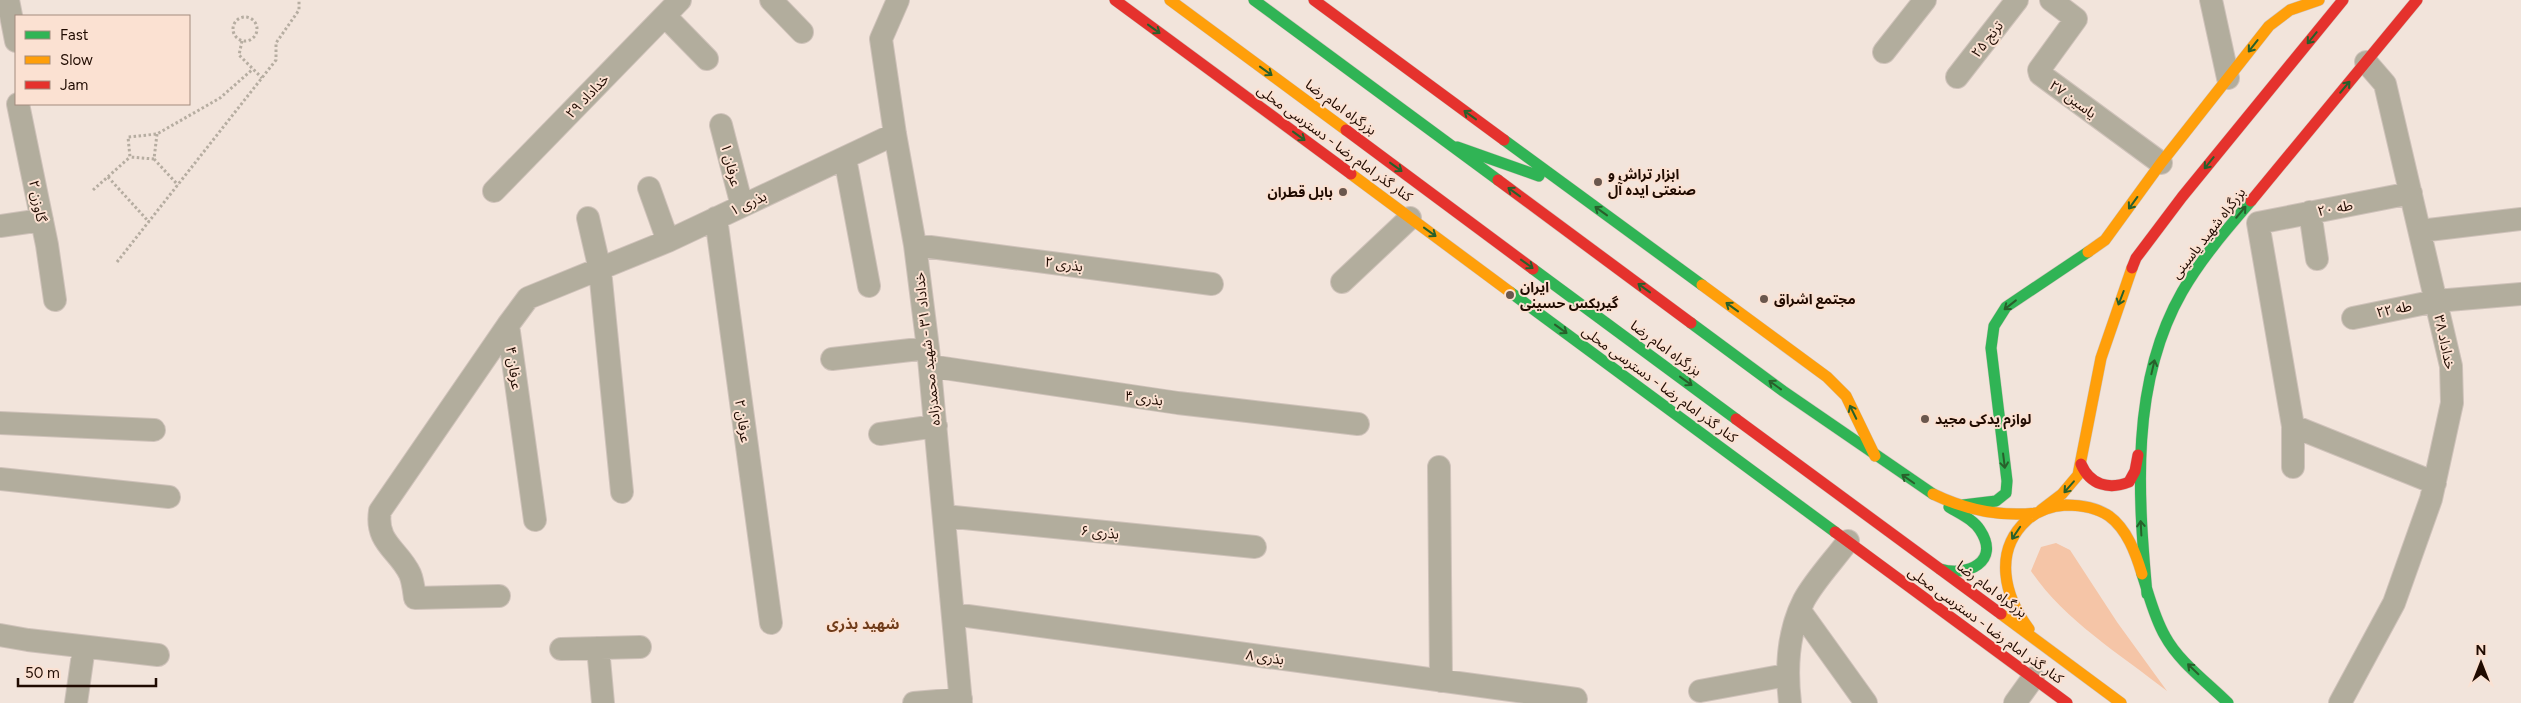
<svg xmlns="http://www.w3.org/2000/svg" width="2521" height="703" viewBox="0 0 2521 703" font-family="Figtree,'Noto Sans Arabic',sans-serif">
	<rect width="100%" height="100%" fill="#f2e4db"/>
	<path fill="#f5c5a7" d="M2056,543L2070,550L2117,622L2167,691C2120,654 2064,620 2031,571L2041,547Z"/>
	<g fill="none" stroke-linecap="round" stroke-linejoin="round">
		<defs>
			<path id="street" d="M8,0L16,41
				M771,0L802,32
				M898,0L881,39L895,134L915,245L928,348L961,703
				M2051,0L2076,19L2039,70L2040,74L2161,163
				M2211,0L2228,78
				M665,16L707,59
				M1884,52L1925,0
				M1957,77L2017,0
				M18,104L47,245L55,300
				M721,125L742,206
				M845,158L869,286
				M649,188L668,241
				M494,191L680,0
				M2310,212L2317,259
				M588,218L600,270L622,492
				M716,218L771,623
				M0,226L42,220
				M2420,231L2521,219
				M915,245L1212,284
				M1342,282L1410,218
				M2353,318L2436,301L2521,294
				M832,359L928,348
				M930,366L1178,403L1358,424
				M0,423L154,430
				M2293,426L2435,483
				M880,434L936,426
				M1439,467L1441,681
				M2293,467V426L2258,223L2411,193
				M0,479L169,497
				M944,516L1255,547
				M535,520L508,325L528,298L668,241L895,134
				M499,596L415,598C414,591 413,581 410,574C399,550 375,543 380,511L508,325
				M1800,611L1866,703
				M953,614L1576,699
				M0,635L28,640L158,655
				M598,648L603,703
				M561,649L640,647
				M1700,691L1787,675
				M76,703L84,647
				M914,703L961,699
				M1790,703C1786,669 1788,631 1804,600C1815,580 1834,560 1848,541
				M2015,703L2033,678
				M2340,703L2394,603L2431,499L2452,403L2451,366L2385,84L2366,62"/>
			<path id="fast" d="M1254,0L1498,180
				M1504,140L1702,285
				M1457,147L1539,176
				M1533,269L1736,419
				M1510,292L1835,532
				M1691,323L1783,391L1933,494
				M1963,505L1996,501L2006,493L2007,481L1991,348L1994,326L2006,307L2088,252
				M1940,569C1967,577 2001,562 1980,530C1973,519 1960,514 1949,507
				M2142,574C2149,595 2154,617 2165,636C2179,662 2207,682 2228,703
				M2147,594C2138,494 2130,383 2182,292C2201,259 2226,230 2251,201"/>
			<path id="slow" d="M1170,0L1346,130
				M1351,174L1510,292
				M2088,252L2105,240L2161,163L2269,26L2290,10L2319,0
				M1702,285L1827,377L1846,396L1875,456
				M1933,494C1966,510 2000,517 2036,513
				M2041,510L2062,494L2078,475L2101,358L2132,268
				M2001,614L2121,703
				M2029,629C2004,596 1993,551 2027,520C2037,511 2052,506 2066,505C2081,505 2096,507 2109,516C2127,529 2136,554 2142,574"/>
			<path id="jam" d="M1115,0L1351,174
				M1314,0L1504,140
				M1346,130L1533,269
				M1498,180L1691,323
				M2251,201L2417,0
				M2132,268L2136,258L2182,197L2343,0
				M1736,419L2001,614
				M2081,464C2090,485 2109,490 2129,482L2135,471L2138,455
				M1835,532L2067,703"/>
		</defs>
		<use href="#street" stroke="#cfc2ba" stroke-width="24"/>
		<use href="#fast" stroke="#cfc2ba" stroke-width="12"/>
		<use href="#slow" stroke="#cfc2ba" stroke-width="12"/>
		<use href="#jam" stroke="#cfc2ba" stroke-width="12"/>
		<path stroke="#b6ada1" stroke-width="3" stroke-dasharray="2.5 2.5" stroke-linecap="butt" d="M233 29a12 12 0 1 1 24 0a12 12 0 1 1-24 0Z
			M242,41L239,55L262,78
			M157,134L154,159L130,157L128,137L157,134L220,98L253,69
			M154,159L178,185
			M108,177L149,222
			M93,190L130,157
			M117,262L276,60V43L299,10V0"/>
		<use href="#street" stroke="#b2ad9d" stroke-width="22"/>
		<use href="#fast" stroke="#30b455" stroke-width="11"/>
		<use href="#slow" stroke="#ff9f0a" stroke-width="11"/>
		<use href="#jam" stroke="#e5322d" stroke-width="11"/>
	</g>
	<defs><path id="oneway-shaft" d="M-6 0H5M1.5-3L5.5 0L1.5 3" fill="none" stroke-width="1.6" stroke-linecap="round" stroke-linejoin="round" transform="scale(1.25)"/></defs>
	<g stroke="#28602b">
		<use href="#oneway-shaft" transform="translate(1154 29) rotate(36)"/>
		<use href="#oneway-shaft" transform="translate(2312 38) rotate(129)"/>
		<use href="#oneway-shaft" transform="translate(2253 46) rotate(128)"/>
		<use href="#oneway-shaft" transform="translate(1266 71) rotate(36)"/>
		<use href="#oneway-shaft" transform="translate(2345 87) rotate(-50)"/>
		<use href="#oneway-shaft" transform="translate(1470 115) rotate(-144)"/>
		<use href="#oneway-shaft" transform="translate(1299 136) rotate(36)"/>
		<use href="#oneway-shaft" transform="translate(2209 163) rotate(129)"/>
		<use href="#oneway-shaft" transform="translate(1396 167) rotate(36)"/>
		<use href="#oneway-shaft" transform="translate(1514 192) rotate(-144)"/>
		<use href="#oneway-shaft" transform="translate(2133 203) rotate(126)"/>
		<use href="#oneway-shaft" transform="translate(1601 211) rotate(-144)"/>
		<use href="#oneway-shaft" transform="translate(2241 212) rotate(-50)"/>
		<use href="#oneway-shaft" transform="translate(1430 232) rotate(36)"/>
		<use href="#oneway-shaft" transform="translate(1527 264) rotate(36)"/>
		<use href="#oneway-shaft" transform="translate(1644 288) rotate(-144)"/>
		<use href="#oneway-shaft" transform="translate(2121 298) rotate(111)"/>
		<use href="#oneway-shaft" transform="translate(2010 305) rotate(142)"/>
		<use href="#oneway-shaft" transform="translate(1732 307) rotate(-144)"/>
		<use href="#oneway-shaft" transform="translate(1561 329) rotate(36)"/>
		<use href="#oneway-shaft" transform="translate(2153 367) rotate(-77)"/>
		<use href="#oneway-shaft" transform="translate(1686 381) rotate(36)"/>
		<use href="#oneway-shaft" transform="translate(1775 385) rotate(-144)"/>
		<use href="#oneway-shaft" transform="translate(1853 412) rotate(-116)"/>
		<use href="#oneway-shaft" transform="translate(2004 461) rotate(83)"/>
		<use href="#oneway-shaft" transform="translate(1908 479) rotate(-145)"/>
		<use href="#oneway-shaft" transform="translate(2069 487) rotate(131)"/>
		<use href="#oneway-shaft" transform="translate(2141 528) rotate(-93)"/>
		<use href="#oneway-shaft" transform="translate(2016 533) rotate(124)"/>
		<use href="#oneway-shaft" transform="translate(2193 669) rotate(-136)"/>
	</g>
	<g fill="#6a574d" stroke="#fbe1d2" stroke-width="2">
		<circle cx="1598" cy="182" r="5"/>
		<circle cx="1343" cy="192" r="5"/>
		<circle cx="1510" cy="295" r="5"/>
		<circle cx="1764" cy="299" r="5"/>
		<circle cx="1925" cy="419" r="5"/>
	</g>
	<g text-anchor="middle" stroke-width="4" stroke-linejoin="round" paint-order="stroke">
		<g font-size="14" fill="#200b01" stroke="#fbe1d2">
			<text transform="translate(1987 39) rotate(-52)" y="5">ترنج ۲۵</text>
			<text transform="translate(587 96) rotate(-46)" y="5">خداداد ۲۹</text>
			<text transform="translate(2073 99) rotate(36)" y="5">یاسین ۲۷</text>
			<text transform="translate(1341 107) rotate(36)" y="5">بزرگراه امام رضا</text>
			<text transform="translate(1335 143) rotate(36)" y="5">کنار گذر امام رضا - دسترسی محلی</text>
			<text transform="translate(731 165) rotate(76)" y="5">عرفان ۱</text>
			<text transform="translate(38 201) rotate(79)" y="5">گاوزن ۲</text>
			<text transform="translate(748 203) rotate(-25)" y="5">بذری ۱</text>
			<text transform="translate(2335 208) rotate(-11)" y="5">طه ۲۰</text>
			<text transform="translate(2208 233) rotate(-52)" y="5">بزرگراه شهید یاسینی</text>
			<text transform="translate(1064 264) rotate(8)" y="5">بذری ۲</text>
			<text transform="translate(2394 309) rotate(-12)" y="5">طه ۲۲</text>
			<text transform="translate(2445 342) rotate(78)" y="5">خداداد ۳۸</text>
			<text transform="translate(1666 348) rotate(36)" y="5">بزرگراه امام رضا</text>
			<text transform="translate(927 349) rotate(-96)" y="5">خداداد ۳۱ - شهید محمدزاده</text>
			<text transform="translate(514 368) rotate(82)" y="5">عرفان ۴</text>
			<text transform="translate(1660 384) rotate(36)" y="5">کنار گذر امام رضا - دسترسی محلی</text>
			<text transform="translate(1144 398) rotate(8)" y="5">بذری ۴</text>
			<text transform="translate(743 421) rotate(82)" y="5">عرفان ۲</text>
			<text transform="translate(1100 532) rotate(6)" y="5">بذری ۶</text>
			<text transform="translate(1992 589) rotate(37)" y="5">بزرگراه امام رضا</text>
			<text transform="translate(1986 625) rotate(36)" y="5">کنار گذر امام رضا - دسترسی محلی</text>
			<text transform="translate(1265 657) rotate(8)" y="5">بذری ۸</text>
		</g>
		<g font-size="14" font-weight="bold" fill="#200b01" stroke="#fbe1d2" text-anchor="start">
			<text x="1608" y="179">ابزار تراش و<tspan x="1608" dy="16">صنعتی ایده آل</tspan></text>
			<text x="1333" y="197" text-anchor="end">بابل قطران</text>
			<text x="1520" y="292">ایران<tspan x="1520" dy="16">گیربکس حسینی</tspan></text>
			<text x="1774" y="304">مجتمع اشراق</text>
			<text x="1935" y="424">لوازم یدکی مجید</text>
		</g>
		<g font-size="15" font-weight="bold" fill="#703c1a" stroke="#fbe1d2">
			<text x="863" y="629">شهید بذری</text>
		</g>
	</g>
	<rect x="15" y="15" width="175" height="90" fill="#fbe1d2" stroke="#a38b7e"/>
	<rect x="25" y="31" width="25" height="8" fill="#30b455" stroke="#a38b7e"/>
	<text x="60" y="40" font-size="15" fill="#200b01">Fast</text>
	<rect x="25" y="56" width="25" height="8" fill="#ff9f0a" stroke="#a38b7e"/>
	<text x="60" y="65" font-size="15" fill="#200b01">Slow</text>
	<rect x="25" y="81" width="25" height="8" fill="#e5322d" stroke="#a38b7e"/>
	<text x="60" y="90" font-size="15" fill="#200b01">Jam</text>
	<g transform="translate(2481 663)" stroke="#fbe1d2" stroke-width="4" paint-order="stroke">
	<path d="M0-4L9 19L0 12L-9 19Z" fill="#200b01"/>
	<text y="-8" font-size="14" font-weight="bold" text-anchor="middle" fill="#200b01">N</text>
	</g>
	<path d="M18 678v8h138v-8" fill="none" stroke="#200b01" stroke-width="2.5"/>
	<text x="25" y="678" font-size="15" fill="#200b01" stroke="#fbe1d2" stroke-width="4" paint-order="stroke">50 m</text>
</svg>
